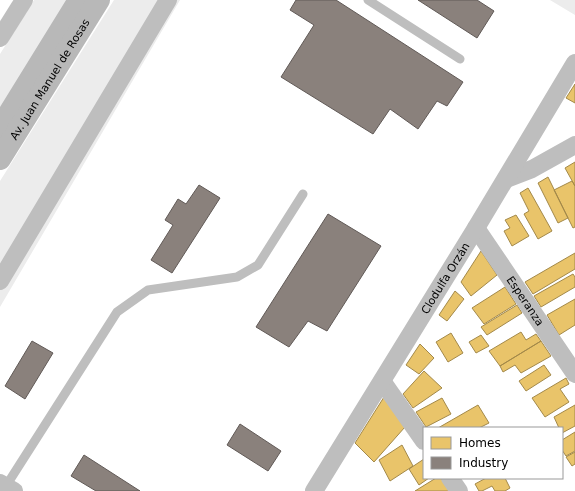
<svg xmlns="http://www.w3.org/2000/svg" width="575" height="491" viewBox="0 0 575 491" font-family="'DejaVu Sans',sans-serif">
	<rect width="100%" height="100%" fill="#fff"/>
	<path fill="#ececec" d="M34,0H68L0,109V54Z
		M114,0H180L0,307V181Z
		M550,0H575V15Z"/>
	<path fill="#e9c46a" stroke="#a3894a" d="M575,84V103L566,98Z
		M575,162V186L565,168Z
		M548,177L568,218L558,223L538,183Z
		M572,181L575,186V227L573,228L554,190Z
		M528,188L552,231L538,239L524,214L529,211L520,193Z
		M516,215L529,236L512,246L504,231L510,228L505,220Z
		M481,251L497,275L471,296L461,282Z
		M575,253V269L533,294L525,282Z
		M573,274L575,277V287L541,307L534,296Z
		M505,287L516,304L484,324L472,308Z
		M455,291L464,299L447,321L439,315Z
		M575,299V325L559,335L547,315Z
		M517,305L522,313L487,335L481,327Z
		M521,332L526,340L536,334L541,341L500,366L489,351Z
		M451,333L463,353L448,362L436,342Z
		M481,335L489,346L476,353L469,342Z
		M541,341L551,356L521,373L515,365L503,372L500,366Z
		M420,344L434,358L419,374L406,365Z
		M544,365L551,375L526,391L519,381Z
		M424,371L442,388L413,408L403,394Z
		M566,378L569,384L560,389L569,402L545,417L532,398Z
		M384,397L405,427L374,462L355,443Z
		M442,398L451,414L426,427L416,412Z
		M478,405L489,423L479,428H438Z
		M575,405V426L562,433V428H559L554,417Z
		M575,432V451L566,456L562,450V440Z
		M402,445L413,466L390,481L379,460Z
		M575,452V464L572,466L566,457Z
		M424,459V478H429L419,485L409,469Z
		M436,478H441L450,491H415Z
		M486,478H505L510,488L505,491H495L492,486L482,491H479L475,484Z"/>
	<path fill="#8a817c" stroke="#615a57" d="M296,0H336L463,82L447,106L437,101L418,129L390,109L373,134L281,77L314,25L290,10Z
		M418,0H477L494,11L477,38Z
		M199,185L220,198L172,273L151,260L173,225L165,220L178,199L186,204Z
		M328,214L381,246L327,331L308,321L289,347L256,327Z
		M32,341L53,353L25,399L5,386Z
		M240,424L281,451L268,471L227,445Z
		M84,455L140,491H96L71,476Z"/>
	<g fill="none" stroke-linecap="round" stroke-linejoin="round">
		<path stroke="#bebebe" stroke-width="9" d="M368,0L460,59
			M6,486L117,312L148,290L237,277L258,265L303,194"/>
		<g stroke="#bebebe" stroke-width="18">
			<path d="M0,38L24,0"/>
			<path d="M506,179L532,169L575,145"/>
			<path id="s1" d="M476,228L575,374"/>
			<path d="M0,281L168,0"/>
			<path d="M382,381L424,441"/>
			<path d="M450,478L459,491"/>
			<path d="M0,483L14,491"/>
			<path id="s2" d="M314,491L476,228L575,63"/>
		</g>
		<g stroke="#b8b8b8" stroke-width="22">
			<path d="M0,128L79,0"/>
			<path id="s3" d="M0,159L99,0"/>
		</g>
	</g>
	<g text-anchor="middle" stroke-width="4" stroke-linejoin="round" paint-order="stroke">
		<g font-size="11" fill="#000" stroke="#fff">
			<text dy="4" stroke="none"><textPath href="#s3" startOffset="94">Av. Juan Manuel de Rosas</textPath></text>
			<text dy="4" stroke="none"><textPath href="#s2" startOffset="250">Clodulfa Orzán</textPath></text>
			<text dy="4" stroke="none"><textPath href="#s1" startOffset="88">Esperanza</textPath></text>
		</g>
	</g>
	<rect x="423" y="427" width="140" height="52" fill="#ffffff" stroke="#999999"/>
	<rect x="431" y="437" width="20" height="12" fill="#e9c46a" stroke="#999999"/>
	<text x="459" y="447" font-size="12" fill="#000000">Homes</text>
	<rect x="431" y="457" width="20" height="12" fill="#8a817c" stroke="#999999"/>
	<text x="459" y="467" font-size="12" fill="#000000">Industry</text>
</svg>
